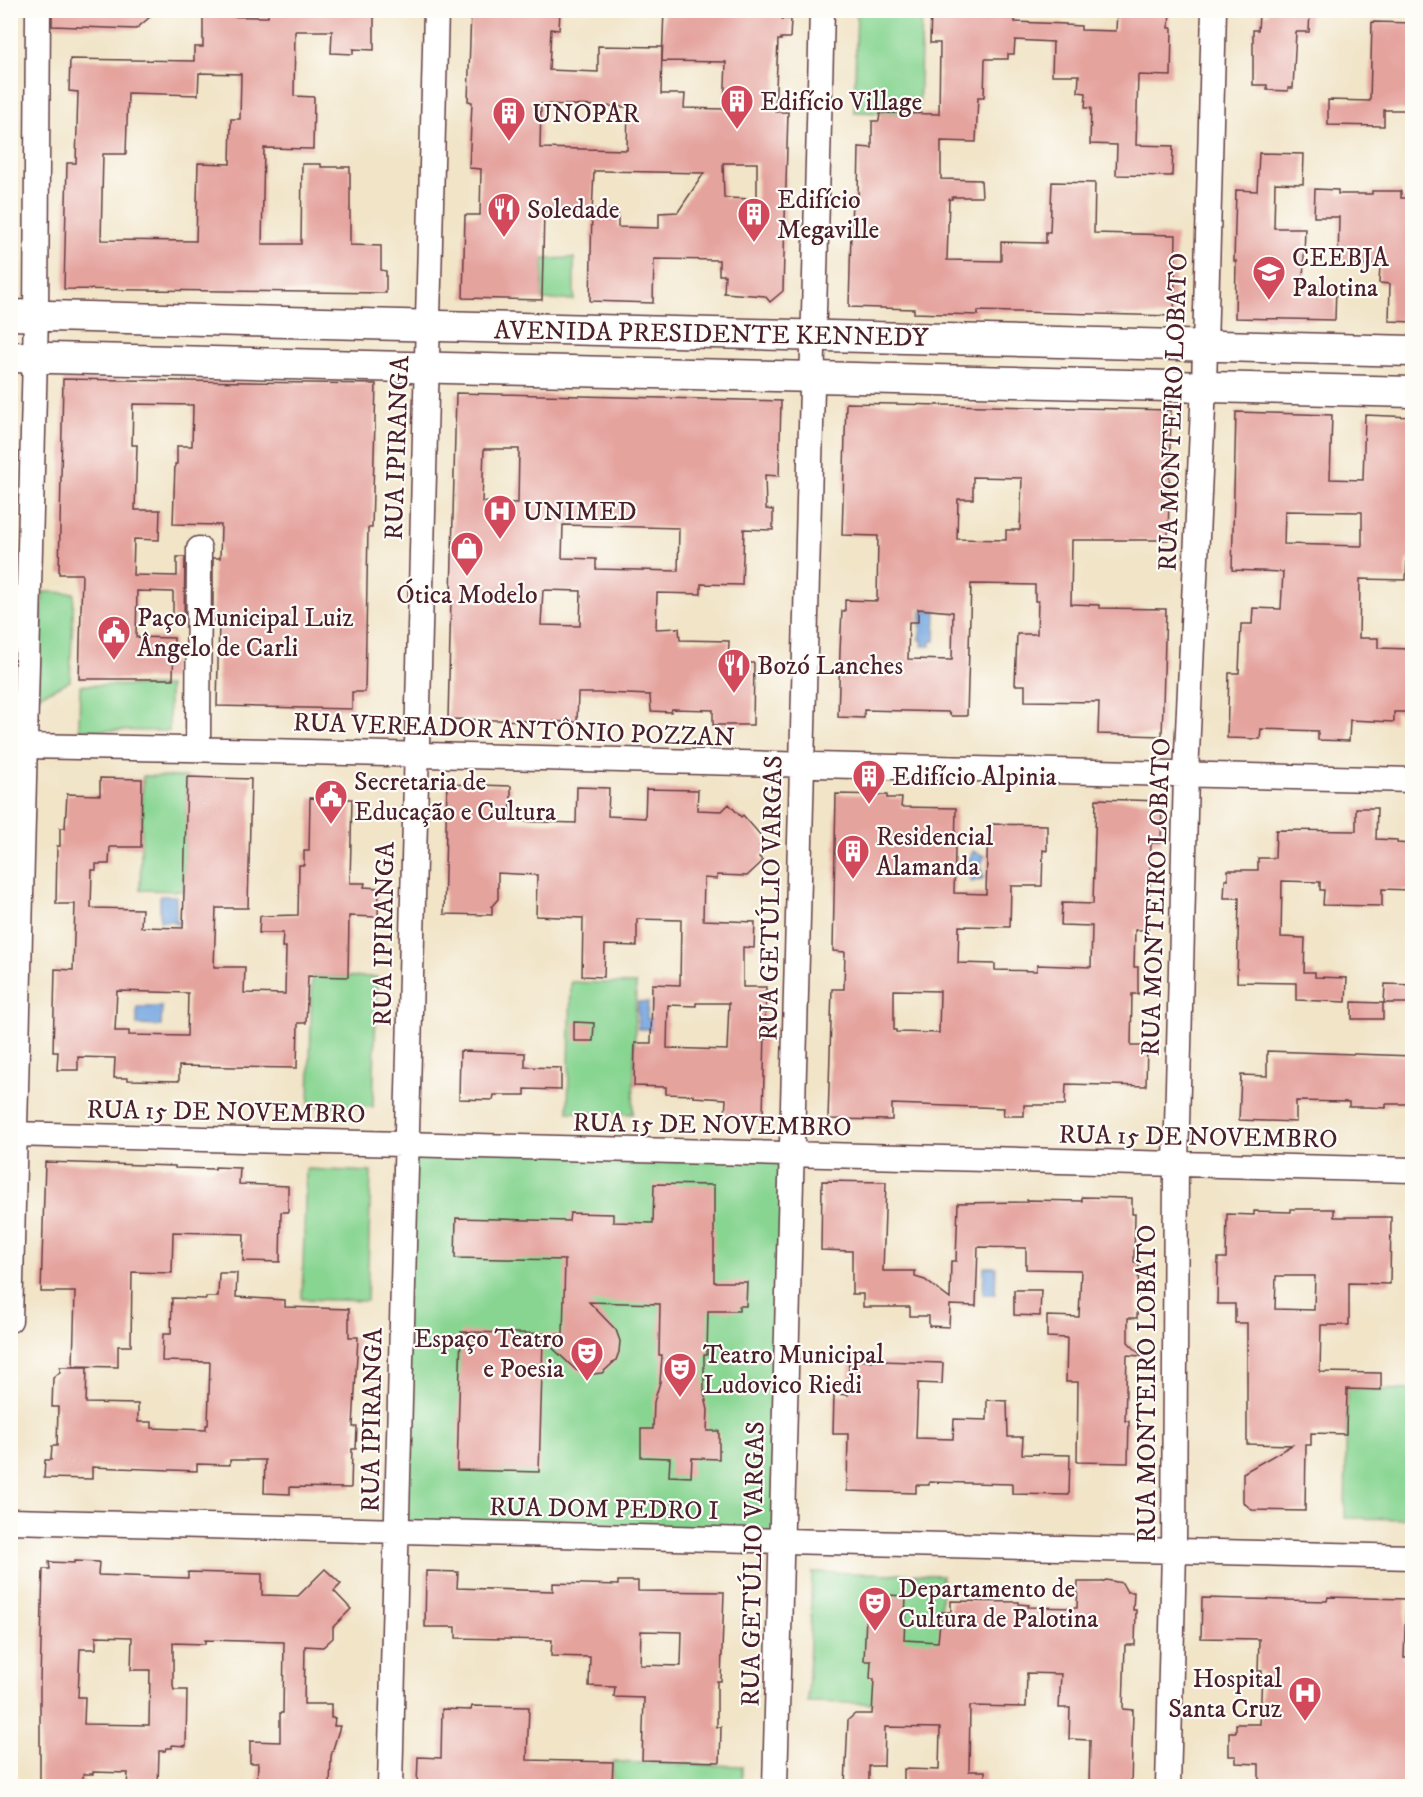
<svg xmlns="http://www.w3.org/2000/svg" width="1423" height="1797" viewBox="0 0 1423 1797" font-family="'IM FELL DW Pica',serif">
	<rect width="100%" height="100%" fill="#fdfcf7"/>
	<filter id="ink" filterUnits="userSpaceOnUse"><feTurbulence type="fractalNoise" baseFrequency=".0167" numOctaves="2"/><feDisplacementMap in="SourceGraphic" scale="12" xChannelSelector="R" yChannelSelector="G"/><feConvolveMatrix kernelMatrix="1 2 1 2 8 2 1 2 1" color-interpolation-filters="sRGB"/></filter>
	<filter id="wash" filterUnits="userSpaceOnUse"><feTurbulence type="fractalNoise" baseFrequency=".008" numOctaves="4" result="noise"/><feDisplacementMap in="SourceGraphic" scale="24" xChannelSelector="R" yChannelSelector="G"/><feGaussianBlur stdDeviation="1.35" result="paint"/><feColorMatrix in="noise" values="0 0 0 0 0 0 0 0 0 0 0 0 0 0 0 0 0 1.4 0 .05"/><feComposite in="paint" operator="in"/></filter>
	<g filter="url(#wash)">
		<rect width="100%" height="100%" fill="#f1e4c7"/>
		<path fill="#88d592" stroke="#697a5e" stroke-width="1.5" d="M857,11H922L919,114L854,112Z
			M574,258V300H542L543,259Z
			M43,592L74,593L70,681L38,696Z
			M80,685L169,686V731L79,730Z
			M143,776L187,777L184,891L140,890Z
			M312,976L377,977L373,1107L309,1106Z
			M571,982L636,984L633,1114L568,1112Z
			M406,1144L792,1154L781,1541L397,1531Z
			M306,1169L371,1172L367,1301L302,1299Z
			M1347,1389L1412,1390L1411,1519L1345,1518Z
			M812,1572L942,1575L938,1705L808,1702Z
			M613,1762L742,1766V1786H612Z"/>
		<path fill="#74a7e0" stroke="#5f6386" stroke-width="1.5" d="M921,611H936L935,641H931V646H922L923,641L920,640Z
			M973,851L985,856L980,866L984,878L971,882L967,866L969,864V860Z
			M160,896H176V919L179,922L178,924H175L174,921H160Z
			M638,1002H648L647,1019H657V1029H638Z
			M137,1007H162L161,1026L137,1025Z
			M984,1267H996L995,1294H983Z"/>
		<g id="blocks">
			<path fill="#e5a39e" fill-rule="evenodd" d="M52,10H158L136,29L52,26Z
				M268,10H374V50L353,49V54L331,53L332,31H295L294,96L314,97L313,149L264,148L262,244H301L302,164H321V167H350V245L381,246V270L386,271V293L64,289L67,163H76L78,92L69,91L70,59L194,61V47H203V16L268,17ZM199,73L241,74L240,119H231L230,164L198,163L196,241L101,240L103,154H126L128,93L198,95Z
				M471,10H560L559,30L551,29L549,70L598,72V46L662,47L661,94H685L684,108L724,109L726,62L662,61L664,10H782V19H791L790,38H781V40H778L775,112H788L783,291L770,302L765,296L724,293L725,275H719V260L654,259L653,303L590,301L592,209L618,210V227L659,228V213L678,212L704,173L603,171H594L592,213L544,211L542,300L463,298L465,215H480L481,169L469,168L472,102L468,101ZM541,104L628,107L627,150L540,148ZM723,163H757V199L724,198Z
				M931,10H1016L1015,22L1066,24V25L1081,26V30L1116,31L1117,10H1170L1169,28H1172L1171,76L1138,75L1136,145L1173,146L1172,176L1116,175L1117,145L1090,144L1091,108H1085L1086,93L1078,92L1079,75H1052L1053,42L1015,40L1014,54H1008V59H985L984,97H978L976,142L941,141V179L981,180L982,197H952V199H949L947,260L1001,261V242L1046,243V232H1050L1052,182L1095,183L1094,233L1176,235L1174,316L978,311V315L914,313V309L849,307L852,195H858L859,147L872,148V121H879L880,113L939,114L940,43H930Z
				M1269,10H1310L1309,32H1296L1293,88H1288V91L1267,90V85H1253V30H1258L1259,14H1269Z
				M1372,22L1413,23V110H1384V126L1328,125V100L1370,101Z
				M1259,153L1304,154L1303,184L1275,183L1274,228H1305L1303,285L1336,286L1335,320L1235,318L1236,261H1234L1236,190L1257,191Z
				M1315,189L1338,190V194H1372V191H1401V198H1413V322L1389,321L1390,284L1379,283L1380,265L1338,264L1339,217H1314Z
				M63,379L376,384L372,528H368L365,692H352V709L217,706L219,621H213V558H220L221,525L173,524L175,464H177V446H192L193,405L133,404L132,445H137L135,510H160L159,540L134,539L133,575L177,576V557H185L184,620H173V592L137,591L136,637L174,638L173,679H79L82,574H59Z
				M456,393L781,401L779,476L765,475L766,509L773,510V530L744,529L742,585L701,584V594L657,593L656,629L679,628L680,640L729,641L728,663H754L753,725H713V710L672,709L671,712L651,711L650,695L604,693H578L577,722L448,719ZM484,449H519L518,503L482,502ZM563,525L679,528L678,571L596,569V559L562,558ZM543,590L581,591L580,626L541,625Z
				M846,403L1171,410L1168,540H1072L1071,604L1099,605V608L1166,609L1162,736L1098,734L1099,702L1025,701V685H1015L1017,634H1037L1038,601H1035V585L971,584L967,716H951L948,712L864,710V718L838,717L840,651L842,611H845V600L877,601L878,536L842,535ZM973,477L1022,478L1020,530H1006V540L957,539L958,499H973ZM918,609L953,612L952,660L908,659L909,622H918Z
				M1236,412L1332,415L1330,479L1363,480L1365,415L1413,417V559H1407L1406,580L1360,579L1359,638H1378V648L1410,649V656H1413V692H1409V712H1394V722L1350,720L1349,741L1318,740V731L1261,729L1260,739L1227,738L1229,673H1239L1241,624H1252L1253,608L1281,609L1283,572L1232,570ZM1285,511L1362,512V546L1284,544Z
				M187,777L251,779L248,908H216L214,967H245L244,993L285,994L286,947H282L283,933H259L260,916L298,915L299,865H304V851H309L310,798L352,799L350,883H365L364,887L379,888L378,917L349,916L348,977L308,976L306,1023H298L297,1068L179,1066V1081L128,1080V1078H114L115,1058L78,1057V1070H57L58,1052H53L55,969L73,970L75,904H56L57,846H60V828H65L67,794L100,795V778L142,779L141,847H110L109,864H96V870H92L91,908L142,909L141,927L183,928ZM117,991L188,993L187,1036L129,1035V1031H115Z
				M447,784L511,786V821L576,823L577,787L609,788L608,816L645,818L646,789L698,790L697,810L722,811L729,804L741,817L743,815L770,846L759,857L763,861L747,876L717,875V879L704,878L703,920L755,922L754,948L743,947V987H766L763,1117L725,1116L726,1099L693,1097V1095L666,1094V1087L634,1086L635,1043H651L652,984L680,985L681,920L637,919V946L605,945L604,977L582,976L583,918L536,916L537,875L498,873V899L492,906V915L444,914ZM696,1003H729L727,1050L667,1048L668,1005L696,1006Z
				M836,794L887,795V798H902L901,807L956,808L954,893L986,894L988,824L1047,825V851L1043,850L1042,886H1011L1010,927L959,926L958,963L995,964V970L1037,971V965L1091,967L1092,926L1061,925L1062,903L1093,904L1096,799L1162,801L1161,843H1151L1148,930H1135L1134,967H1138V994H1132L1131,1046H1147L1146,1086L1066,1084L1065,1105H1024V1116H1003L1004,1108L892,1104V1120L828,1119L832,989H844L845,952L833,951ZM894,990L940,991L939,1033L896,1032V1030H894Z
				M1356,808H1377L1376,839L1397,840V843L1411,844L1413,877H1410V890L1382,889V906L1323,905L1324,890H1320V882L1282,881L1281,937L1305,938L1304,972H1315V977L1347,978L1346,1002L1296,1000V983L1237,982L1239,898H1224L1225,880H1228V870H1258V858H1275L1276,830L1356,831Z
				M1385,984L1413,985V1003H1384Z
				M1352,1002L1383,1003V1019H1352Z
				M574,1022L594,1023L593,1041H574Z
				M460,1051L525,1053V1067L561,1068V1090L525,1089V1095H494L493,1100L459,1099Z
				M1267,1051L1413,1056V1104H1386V1108L1367,1107H1349V1102L1296,1101V1122L1239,1120L1241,1075L1267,1076Z
				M45,1162L175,1166V1168L215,1169V1167L240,1168L239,1184L288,1186V1212H281L280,1262L243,1261L244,1234L173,1232L172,1273L132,1272L131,1346H118V1367L73,1366L75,1292H41Z
				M822,1181L886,1182L883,1271H915V1277L925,1280L950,1299L951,1261H956L958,1203L1027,1202V1200L1082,1201V1197L1132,1198V1214H1135L1134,1262L1139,1263L1137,1318H1128V1342L1142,1356L1127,1355L1125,1421H1129L1128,1463L1077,1462L1078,1382H1066L1067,1338L1047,1337V1316L1079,1317L1081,1270L1026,1269V1248L978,1247L976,1306L950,1305L949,1327L929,1326V1316H910V1307H863V1294H852V1251L821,1250Z
				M654,1184L714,1185V1282H747L746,1306H739V1311H708L707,1355H704V1392L708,1410L707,1431H719V1459L692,1458L691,1477L669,1476L670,1458L641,1457V1429H653L654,1402L660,1382L662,1355H659L660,1304L589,1302L616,1330L620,1341L619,1352L616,1360L602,1373L593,1374L584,1373L576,1370L543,1339L539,1472L457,1470L461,1332L563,1334L565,1260L455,1258L456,1218L569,1221L570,1213L613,1214V1222L653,1223Z
				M1291,1209H1334V1217H1391L1390,1284L1349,1283V1325H1321L1320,1372L1381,1373V1390L1347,1389L1346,1434L1311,1433V1445H1306L1305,1511L1252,1510L1243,1502V1473L1292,1445L1247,1444V1323H1235V1304H1217L1218,1258H1226L1227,1214L1254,1215V1211L1291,1212ZM1276,1276H1315L1314,1310L1275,1309Z
				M219,1273H237L236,1297L285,1300V1307L349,1309V1337H358L353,1427H357L356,1449H352L351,1488L290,1487V1494L264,1493L265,1460H230V1465L197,1464V1471L92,1467V1479L44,1478L45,1460H51L52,1446H57L58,1407H52L53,1378L60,1372V1367H87L86,1403L138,1404V1422H152V1428L206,1430V1425H208L210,1362L162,1361L163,1334H171L172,1298L206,1299V1297H218Z
				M1014,1290H1041L1040,1316L1014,1315Z
				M849,1360L943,1363L942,1384L918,1383L916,1438L953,1439L954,1419L987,1420V1400L1007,1401L1008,1437H1023L1022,1454L1070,1455L1069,1495L1012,1494V1484L929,1482V1485H916V1493L847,1491L848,1434H833L834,1394L848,1395Z
				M74,1561L99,1562L98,1575L188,1578V1572L262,1574V1595L298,1596L325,1569L341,1584L334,1591L351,1609L333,1627V1638L323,1647L305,1646L304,1704H331V1718H335L334,1726H340L331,1756L330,1786H257L258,1763H250V1741L280,1742V1713H283L284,1642L205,1640V1644L173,1643V1686L174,1690H187L186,1746L172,1745V1748H166L165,1751H159L158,1786H127L128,1773L93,1772V1774H83V1786H40V1681L43,1569H50L49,1562L74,1563ZM96,1636L132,1637L131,1670H150L149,1725L84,1724L85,1697H78L80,1649H96Z
				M426,1571L458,1572L457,1588L553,1591V1583L618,1585V1581H638V1591L724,1592L721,1681H717V1727H721L720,1762L642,1760L644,1698L614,1697L615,1687L589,1686L590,1657L551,1656L552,1640L456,1638V1627H425ZM641,1631L682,1632L681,1666L640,1665Z
				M1106,1580L1122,1583L1127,1592H1134L1133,1610H1136L1135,1645H1125L1123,1709L1133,1710L1131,1786H1089L1090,1740L1069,1739L1070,1708H1059L1061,1674L1027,1673L1026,1707L970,1706L969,1771H985V1786H904V1769L939,1770L940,1728L885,1727L884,1766H869V1786H845L848,1720L855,1714H872L874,1679H870L871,1661H864L867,1594L906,1596L904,1640L938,1642L941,1612H951V1601L1019,1602V1604L1029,1605L1028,1607L1077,1608L1078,1582H1102Z
				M1328,1597L1406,1599L1404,1658H1413V1786H1259V1764L1236,1763V1756H1229V1732H1236V1724H1260L1262,1671H1258L1259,1639L1201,1638L1202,1598L1327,1601Z
				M472,1706L529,1707L527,1760L613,1762L612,1786H417L418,1757L441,1758L442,1709L471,1710Z"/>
		</g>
	</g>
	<g filter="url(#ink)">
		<use href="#blocks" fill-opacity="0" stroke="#633d42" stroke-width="1.5"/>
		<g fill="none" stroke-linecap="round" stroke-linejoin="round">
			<defs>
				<path id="minor" d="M198,749L199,549
					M10,750L25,746L186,749L1412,780
					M10,1134L1412,1170
					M10,1320L36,316L38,10
					M10,1521L1412,1557
					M390,1786L436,10
					M775,1786L822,10
					M1168,1786L1174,1551L1176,1164L1186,774L1204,386L1214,10"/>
				<path id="major" d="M10,315L1412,351
					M10,357L1412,392"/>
			</defs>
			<use href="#minor" stroke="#633d42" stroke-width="27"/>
			<use href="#major" stroke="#633d42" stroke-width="33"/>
			<use href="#minor" stroke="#fff" stroke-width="24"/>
			<use href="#major" stroke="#fff" stroke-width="30"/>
		</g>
	</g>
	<defs>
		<symbol id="building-pin" viewBox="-11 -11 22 30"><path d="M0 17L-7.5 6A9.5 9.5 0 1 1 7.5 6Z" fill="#d1495b" stroke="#fdfcf7"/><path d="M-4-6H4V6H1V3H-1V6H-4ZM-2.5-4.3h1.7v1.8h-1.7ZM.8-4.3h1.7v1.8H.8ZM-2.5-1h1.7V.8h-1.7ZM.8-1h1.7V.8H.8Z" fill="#fff"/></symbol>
		<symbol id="restaurant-pin" viewBox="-11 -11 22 30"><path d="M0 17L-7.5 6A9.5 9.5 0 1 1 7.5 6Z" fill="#d1495b" stroke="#fdfcf7"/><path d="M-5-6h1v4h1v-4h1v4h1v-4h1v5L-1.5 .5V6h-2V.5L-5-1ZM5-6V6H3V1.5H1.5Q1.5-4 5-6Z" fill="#fff"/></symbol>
		<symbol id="school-pin" viewBox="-11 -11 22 30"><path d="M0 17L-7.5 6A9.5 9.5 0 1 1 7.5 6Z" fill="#d1495b" stroke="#fdfcf7"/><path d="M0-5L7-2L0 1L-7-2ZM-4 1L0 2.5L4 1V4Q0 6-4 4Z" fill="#fff"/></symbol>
		<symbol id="hospital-pin" viewBox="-11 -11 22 30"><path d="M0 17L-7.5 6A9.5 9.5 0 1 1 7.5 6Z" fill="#d1495b" stroke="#fdfcf7"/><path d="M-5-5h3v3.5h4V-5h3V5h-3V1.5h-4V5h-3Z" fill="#fff"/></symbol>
		<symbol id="shop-pin" viewBox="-11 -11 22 30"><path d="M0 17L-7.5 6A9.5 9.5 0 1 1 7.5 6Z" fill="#d1495b" stroke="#fdfcf7"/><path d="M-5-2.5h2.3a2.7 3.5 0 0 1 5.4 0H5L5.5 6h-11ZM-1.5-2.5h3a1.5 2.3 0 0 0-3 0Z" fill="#fff"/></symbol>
		<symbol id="civic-pin" viewBox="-11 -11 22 30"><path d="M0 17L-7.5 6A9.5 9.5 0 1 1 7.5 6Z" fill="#d1495b" stroke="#fdfcf7"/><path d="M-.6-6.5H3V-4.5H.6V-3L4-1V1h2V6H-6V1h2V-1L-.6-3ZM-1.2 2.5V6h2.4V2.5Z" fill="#fff"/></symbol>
		<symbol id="theatre-pin" viewBox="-11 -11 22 30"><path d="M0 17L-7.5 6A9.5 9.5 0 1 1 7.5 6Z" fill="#d1495b" stroke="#fdfcf7"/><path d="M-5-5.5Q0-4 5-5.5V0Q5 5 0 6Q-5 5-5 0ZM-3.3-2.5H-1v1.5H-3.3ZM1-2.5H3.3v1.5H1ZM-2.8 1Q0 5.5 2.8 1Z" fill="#fff"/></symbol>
	</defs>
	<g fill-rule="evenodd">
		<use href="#building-pin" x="718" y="82" width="38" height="52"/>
		<use href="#building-pin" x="490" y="94" width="38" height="52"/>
		<use href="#restaurant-pin" x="485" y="190" width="38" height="52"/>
		<use href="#building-pin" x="735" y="195" width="38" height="52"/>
		<use href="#school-pin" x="1250" y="253" width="38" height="52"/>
		<use href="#hospital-pin" x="481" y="492" width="38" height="52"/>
		<use href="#shop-pin" x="448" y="529" width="38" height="52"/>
		<use href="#civic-pin" x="95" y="613" width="38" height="52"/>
		<use href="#restaurant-pin" x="715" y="646" width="38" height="52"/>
		<use href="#building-pin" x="850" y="757" width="38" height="52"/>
		<use href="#civic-pin" x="312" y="777" width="38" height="52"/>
		<use href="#building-pin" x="834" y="832" width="38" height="52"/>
		<use href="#theatre-pin" x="568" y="1334" width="38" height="52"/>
		<use href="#theatre-pin" x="661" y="1350" width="38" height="52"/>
		<use href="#theatre-pin" x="856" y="1584" width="38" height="52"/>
		<use href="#hospital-pin" x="1286" y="1674" width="38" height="52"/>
	</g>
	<g text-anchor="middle" stroke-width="4.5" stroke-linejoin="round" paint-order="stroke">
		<g font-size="26" fill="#4a1f2b" stroke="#fdfcf7" text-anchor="start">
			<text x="760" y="110">Edifício Village</text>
			<text x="532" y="122">UNOPAR</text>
			<text x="777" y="208">Edifício<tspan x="777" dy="30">Megaville</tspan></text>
			<text x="527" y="218">Soledade</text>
			<text x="1292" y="266">CEEBJA<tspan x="1292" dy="30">Palotina</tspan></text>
			<text x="523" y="520">UNIMED</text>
			<text x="467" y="603" text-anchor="middle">Ótica Modelo</text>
			<text x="137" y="626">Paço Municipal Luiz<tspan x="137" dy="30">Ângelo de Carli</tspan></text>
			<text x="757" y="674">Bozó Lanches</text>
			<text x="892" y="785">Edifício Alpinia</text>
			<text x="354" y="790">Secretaria de<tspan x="354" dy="30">Educação e Cultura</tspan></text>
			<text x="876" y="845">Residencial<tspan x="876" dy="30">Alamanda</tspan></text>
			<text x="564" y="1347" text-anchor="end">Espaço Teatro<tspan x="564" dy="30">e Poesia</tspan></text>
			<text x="703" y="1363">Teatro Municipal<tspan x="703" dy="30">Ludovico Riedi</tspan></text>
			<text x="898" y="1597">Departamento de<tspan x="898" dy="30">Cultura de Palotina</tspan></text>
			<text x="1282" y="1687" text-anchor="end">Hospital<tspan x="1282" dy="30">Santa Cruz</tspan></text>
		</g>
		<g font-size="26" fill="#4a1f2b" stroke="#fdfcf7">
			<text transform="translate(711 333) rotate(1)" y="9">AVENIDA PRESIDENTE KENNEDY</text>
			<text transform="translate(1172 412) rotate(-88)" y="9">RUA MONTEIRO LOBATO</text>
			<text transform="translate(396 448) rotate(-88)" y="9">RUA IPIRANGA</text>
			<text transform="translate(514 729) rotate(2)" y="9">RUA VEREADOR ANTÔNIO POZZAN</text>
			<text transform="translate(1155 897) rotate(-88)" y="9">RUA MONTEIRO LOBATO</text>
			<text transform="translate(770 898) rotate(-89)" y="9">RUA GETÚLIO VARGAS</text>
			<text transform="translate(383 934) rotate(-89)" y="9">RUA IPIRANGA</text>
			<text transform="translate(226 1111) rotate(1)" y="9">RUA 15 DE NOVEMBRO</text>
			<text transform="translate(712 1124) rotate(1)" y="9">RUA 15 DE NOVEMBRO</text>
			<text transform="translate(1198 1136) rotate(1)" y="9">RUA 15 DE NOVEMBRO</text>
			<text transform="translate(1146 1384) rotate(-90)" y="9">RUA MONTEIRO LOBATO</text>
			<text transform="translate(371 1420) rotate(-89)" y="9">RUA IPIRANGA</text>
			<text transform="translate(604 1508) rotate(1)" y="9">RUA DOM PEDRO I</text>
			<text transform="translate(752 1564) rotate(-89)" y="9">RUA GETÚLIO VARGAS</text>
		</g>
	</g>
	<rect width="1423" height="1797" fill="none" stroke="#fdfcf7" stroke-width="36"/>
</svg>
